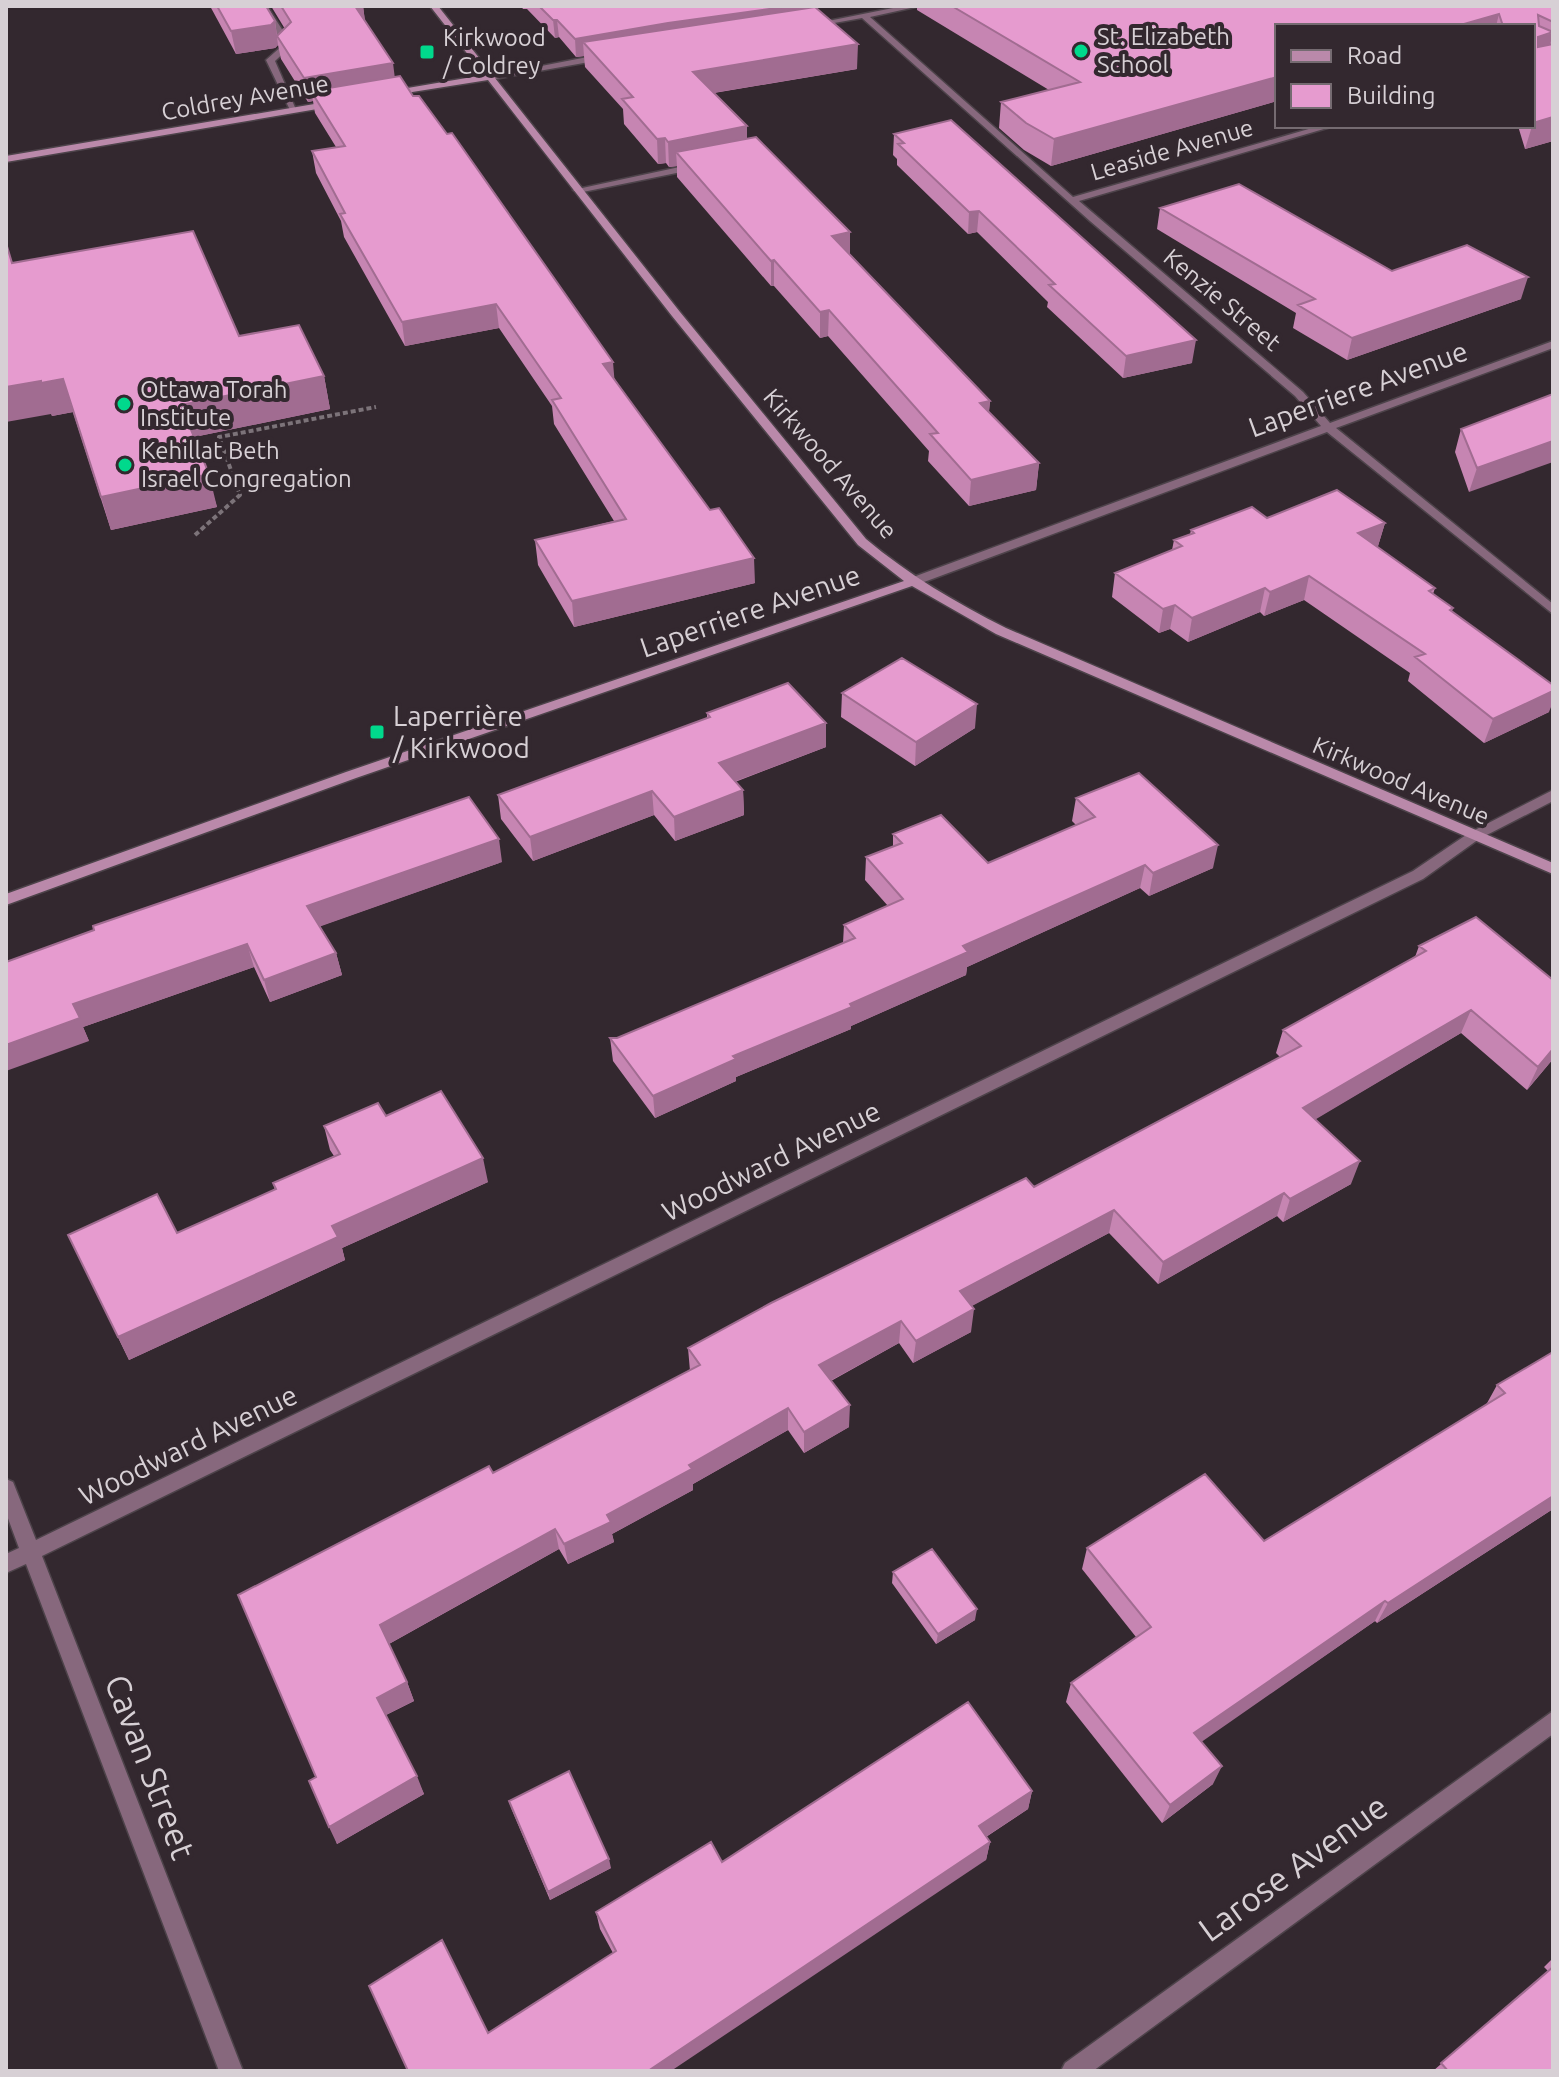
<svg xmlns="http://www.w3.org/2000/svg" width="1559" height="2077" viewBox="0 0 1559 2077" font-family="Ubuntu,sans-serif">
	<rect width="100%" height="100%" fill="#33282f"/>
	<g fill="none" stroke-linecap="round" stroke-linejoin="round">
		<defs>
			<path id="lane" d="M259,6H267L292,45L275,61L297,112L290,110L266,60L283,45Z
				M698,163L701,164V168L578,193L573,190Z"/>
			<path id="street" d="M903,6H920L870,17L1073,197L1319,126H1334L1079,201L1303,392L1330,423L1553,341V348L1336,428L1553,604V614L1327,432L916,585H908V579L1321,426L1295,396L1090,221L862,18L812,27L808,25Z
				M603,54L607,57L606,59L489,80L485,77Z
				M1553,790V801L1479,839L1423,879L42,1556L243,2071H219L26,1564L6,1573V1554L19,1548L6,1513V1479L13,1482L36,1540L1413,871L1469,833Z
				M1553,1711V1734L1093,2071H1061L1065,2063Z"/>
			<path id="secondary" d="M430,6H438L680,312L866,539C909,575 956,603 1006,628L1553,863V874L996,634L912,586L356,778L6,905V894L346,772L904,581L858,545L672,316L488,80L387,96V92L390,91L484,75Z
				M332,101L335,102V106L6,162V156Z"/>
		</defs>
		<use href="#lane" stroke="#4d434a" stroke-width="3"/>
		<use href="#street" stroke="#4d434a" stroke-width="3"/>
		<use href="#secondary" stroke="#4d434a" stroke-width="3"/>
		<path stroke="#7c7379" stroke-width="4" stroke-dasharray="5 3" stroke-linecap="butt" d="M195,535L240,495L219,437L376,407"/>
		<use href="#lane" fill="#87687d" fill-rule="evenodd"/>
		<use href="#street" fill="#87687d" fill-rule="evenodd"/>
		<use href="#secondary" fill="#ba89aa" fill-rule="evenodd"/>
	</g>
	<path fill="#c685b2" d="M210,6H266L275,21L277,36L285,29L271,6H363L365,22L394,77L413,96L614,378L755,583L574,627L538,565L535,540L614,521L554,424L552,406L499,328L405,346L344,237L341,221L316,173L312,151L336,147L315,113L313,101L308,102L281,59L278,45L275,48L236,54Z
		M521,6H804V9L857,69L714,93L747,139L850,232V254L990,401L989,412L1039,463L1036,490L969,506L928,461L929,451L828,336L820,338L774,286H771L677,177V166L669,167L666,163L658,164L624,124L623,109L585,67L584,56L576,57L559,37L555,38L527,9H523Z
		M917,6H1553V141L1525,149L1518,126H1533V26H1277V101L1051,166L1024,150L999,128L1001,102L1049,90L917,10Z
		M894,134L1192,363L1123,378L1047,307L1048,302L977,232L968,234L897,165V159L893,155Z
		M1160,208L1392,271L1521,299L1347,360L1293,328L1296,313L1157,229Z
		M12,263L239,336L324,376L330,409L194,437L217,507L111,530L73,412L52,416Z
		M1553,394L1469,492L1455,452L1461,429Z
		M1267,518L1385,523L1378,546L1377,547L1435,588L1433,594L1453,608L1452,611L1549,712L1484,743L1408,681L1410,673L1304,600L1264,616L1260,612L1188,642L1170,629L1159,633L1112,597L1115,573L1172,550L1174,540L1190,534L1191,530Z
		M842,693L975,728L915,766L841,717Z
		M707,713L826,723V747L735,782L743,790L744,815L675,841L654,815L533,861L501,819L498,795L707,718Z
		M1076,798L1213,868L1149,896L1140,888L967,967L966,975L851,1026V1029L736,1077V1081L655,1118L613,1061L610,1038H617L843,943L844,925L888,906L865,880L866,857L893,847V834L988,863L1076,825L1072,821Z
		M502,862L320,926L336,953L342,975L270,1002L254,967L83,1027L89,1041L6,962Z
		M1419,946L1553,1059L1527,1090L1461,1033L1315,1119L1351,1184L1283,1222L1277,1216L1158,1284L1109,1233L971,1306V1332L913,1363L899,1343L831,1381L849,1427L804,1453L788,1430L693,1484V1490L612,1534L614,1542L568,1564L559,1549L389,1644L407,1682L414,1701L386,1715L424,1794L337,1844L316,1777L238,1595L493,1473L690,1371L688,1348L1034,1187L1280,1057L1276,1053L1283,1030L1415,957Z
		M386,1116L488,1182L342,1248L345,1260L129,1360L68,1235L177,1233L275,1190L273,1183L334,1156L330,1150L324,1126Z
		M1553,1352V1509L1377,1623L1375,1621L1201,1741L1213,1784L1162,1823L1066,1702L1071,1683L1136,1637L1082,1569L1087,1548L1264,1541L1486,1405L1497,1385Z
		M893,1572L975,1620L936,1644L892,1583Z
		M1032,1791L1028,1809L986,1837L990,1842L986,1860L613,1953L600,1929L596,1912L722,1862Z
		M509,1801L611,1868L550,1900L512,1810Z
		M1553,1958V2071H1433L1548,1971L1544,1967Z"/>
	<path fill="#a16c91" d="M355,6H363L366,28Z
		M791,6H804L803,22L583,42L584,56L576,57L575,39L668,23Z
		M1499,14L1496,26H1457Z
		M553,20H557L559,37L555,38Z
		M275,21L278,45L275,48L236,54L231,31Z
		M1553,33L1547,57L1533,61L1538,37Z
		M858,44L857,69L694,96L693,72Z
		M393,63L396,87L311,91L313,101L308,102L304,78Z
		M1277,77V101L1051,166L1054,139Z
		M1553,117V141L1525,149L1533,123Z
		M747,126V151L676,152L677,166L669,167L668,142Z
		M665,138L666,163L658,164L657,139Z
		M979,211L977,232L968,234L969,212Z
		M850,232V257L832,236Z
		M774,260V286H771V261Z
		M1528,277L1521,299L1347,360L1352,338Z
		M496,304L499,328L405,346L402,322Z
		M829,310L828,336L820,338V312Z
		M1196,340L1192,363L1123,378L1126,356Z
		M613,362L615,386L603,364Z
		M324,376L330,409L189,438L181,405Z
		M63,379L73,412L52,416L51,414L6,422V387L41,381Z
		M990,401L987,427L980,403Z
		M1553,441V462L1469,492L1477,468Z
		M1039,463L1036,490L969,506L971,480Z
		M209,474L217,507L111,530L101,497Z
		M1385,523L1378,546L1351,557L1358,533Z
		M754,558L755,583L574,627L572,601Z
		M1309,576L1304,600L1264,616L1270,592Z
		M1265,588L1260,612L1188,642L1192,618Z
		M1175,605L1170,629L1159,633L1163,609Z
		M1553,691V702L1549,712L1484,743L1493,719Z
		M977,704L975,728L915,766L916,742Z
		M826,723V747L720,787L719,763Z
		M743,790L744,815L675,841L674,817Z
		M652,791L654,815L533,861L530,837Z
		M499,839L502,862L313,929L307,906Z
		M1218,845L1213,868L1149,896L1153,873Z
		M1145,865L1140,888L967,967L966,975L851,1026V1029L736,1077V1081L655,1118L653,1096L733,1056L850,1004L963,946Z
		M247,944L254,967L83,1027L89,1041L6,1071V1045L73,1004Z
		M336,953L342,975L270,1002L264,980Z
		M1471,1010L1461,1033L1296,1131L1303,1108Z
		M1553,1049V1059L1527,1090L1538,1067Z
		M483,1158L488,1182L342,1248L345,1260L129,1360L118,1337L332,1226Z
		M1360,1161L1351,1184L1283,1222L1290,1199Z
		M1284,1193L1277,1216L1158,1284L1163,1262Z
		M1114,1210L1109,1233L957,1314L960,1291Z
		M974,1309L971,1332L913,1363L916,1341Z
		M901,1321L899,1343L819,1387V1365Z
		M850,1405L849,1427L804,1453V1432Z
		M788,1408V1430L693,1484V1490L612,1534L614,1542L568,1564L564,1544L607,1515L689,1465Z
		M1553,1496V1509L1377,1623L1388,1603Z
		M555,1529L559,1549L387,1645L380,1625Z
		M1385,1601L1375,1621L1187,1752L1194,1733Z
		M977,1609L975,1620L936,1644L938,1634Z
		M407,1682L414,1701L384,1716L377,1698Z
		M1222,1766L1213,1784L1162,1823L1170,1805Z
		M417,1776L424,1794L337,1844L329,1827Z
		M1032,1791L1028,1809L975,1844L979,1826Z
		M990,1842L986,1860L671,2071H648Z
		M609,1859L611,1868L550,1900L548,1892Z"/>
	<path fill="#e69bcf" stroke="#a16c91" stroke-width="2" d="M217,6H266L275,21L271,25L231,31Z
		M281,6H358H355L393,63L304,78L277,36L291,22Z
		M539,6H791L668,23L575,39L557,20H553Z
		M952,6H1553V22L1538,15L1539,26L1553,32L1538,37V47L1553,44V117L1533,123V26H1503L1499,14L1457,26H1277V77L1054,139L1026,123L1001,102L1080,82Z
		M815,7L858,44L693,72L747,126L668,142L665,138L657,139L622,99L633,97L583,42Z
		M400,76L413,96H419L447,134L452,133L613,362L603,364L710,510L719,508L754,558L572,601L535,540L626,519L552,400L561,398L496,304L402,322L340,214L345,213L312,151L345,146L311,91Z
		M951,120L1196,340L1126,356L1049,285L1055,284L979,211L969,212L898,144L904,143L894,134Z
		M756,137L850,232L832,236L990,401L980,403L1039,463L971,480L930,434L938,433L829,310L820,312L774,260L771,261L676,152Z
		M1239,184L1392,271L1467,245L1528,277L1352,338L1298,305L1315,299L1160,208Z
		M193,231L239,336L299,325L324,376L181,405L209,474L101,497L63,379L41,383V381L6,387V243L12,263Z
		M1553,394V441L1477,468L1461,429Z
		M1337,490L1385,523L1358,533L1435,588L1429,591L1453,608L1450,610L1553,685V691L1493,719L1415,657L1425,654L1309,576L1270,592L1265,588L1192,618L1175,605L1163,609L1115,573L1182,546L1174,540L1194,533L1191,530L1252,507L1267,518Z
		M902,658L977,704L916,742L842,693Z
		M788,683L826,723L719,763L743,790L674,817L652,791L530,837L498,795L710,717L707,713Z
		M1139,773L1218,845L1153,873L1145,865L963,946L968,952L850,1004L852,1007L733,1056L736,1059L653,1096L610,1038H617L855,938L844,925L903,899L866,857L902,843L893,834L941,815L988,863L1095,817L1076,798Z
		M469,797L499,839L307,906L336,953L264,980L247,944L73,1004L80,1018L6,1045V962L94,930L93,926Z
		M1476,917L1553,980V1049L1538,1067L1471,1010L1303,1108L1360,1161L1290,1199L1284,1193L1163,1262L1114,1210L960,1291L974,1309L916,1341L901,1321L819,1365L850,1405L804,1432L788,1408L689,1465L692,1469L607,1515L611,1522L564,1544L555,1529L380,1625L407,1682L377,1698L417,1776L329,1827L309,1781L316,1777L238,1595L489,1466L493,1473L700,1365L688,1348L771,1303L1026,1178L1034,1187L1301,1046L1283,1030L1426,951L1419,946Z
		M441,1091L483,1158L332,1226L338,1237L118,1337L68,1235L157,1194L177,1233L276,1189L273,1183L340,1154L324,1126L378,1103L386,1116Z
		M1553,1352V1496L1388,1603L1385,1601L1194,1733L1222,1766L1170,1805L1071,1683L1151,1627L1087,1548L1205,1474L1264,1541L1505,1393L1497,1385Z
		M932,1549L977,1609L938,1634L893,1572Z
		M968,1702L1032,1791L979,1826L990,1842L648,2071H408L369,1986L442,1940L488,2033L616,1951L596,1912L711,1842L722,1862Z
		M569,1771L609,1859L548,1892L509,1801Z
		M1553,1967V2071H1448L1441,2063Z"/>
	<g fill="#00d98c" stroke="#33282f" stroke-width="3">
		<circle cx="1081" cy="51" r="8"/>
		<rect x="419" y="44" width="16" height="16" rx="4"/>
		<circle cx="124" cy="404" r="8"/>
		<circle cx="125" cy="465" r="8"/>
		<rect x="369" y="724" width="16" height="16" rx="4"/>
	</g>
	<g text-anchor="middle" stroke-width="8" stroke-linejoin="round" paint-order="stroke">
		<g font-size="24" fill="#d7d0d5" stroke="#33282f" text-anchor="start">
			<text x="1097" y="45">St. Elizabeth<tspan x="1097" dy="28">School</tspan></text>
			<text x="443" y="46">Kirkwood<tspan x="443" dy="28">/ Coldrey</tspan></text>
			<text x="140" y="398">Ottawa Torah<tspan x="140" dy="28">Institute</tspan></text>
			<text x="141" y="459">Kehillat Beth<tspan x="141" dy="28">Israel Congregation</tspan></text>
		</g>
		<g font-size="24" fill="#d7d0d5" stroke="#33282f">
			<text transform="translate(245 98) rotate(-10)" y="8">Coldrey Avenue</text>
			<text transform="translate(1172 150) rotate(-16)" y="8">Leaside Avenue</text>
			<text transform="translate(1222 300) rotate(40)" y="8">Kenzie Street</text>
			<text transform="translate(830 464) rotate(49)" y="8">Kirkwood Avenue</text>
			<text transform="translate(1401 781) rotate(23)" y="8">Kirkwood Avenue</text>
		</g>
		<g font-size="28" fill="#d7d0d5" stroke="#33282f">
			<text transform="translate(1358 389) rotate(-20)" y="10">Laperriere Avenue</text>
			<text transform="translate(750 611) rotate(-19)" y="10">Laperriere Avenue</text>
			<text transform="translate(771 1161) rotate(-26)" y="10">Woodward Avenue</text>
			<text transform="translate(188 1445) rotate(-26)" y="10">Woodward Avenue</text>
		</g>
		<g font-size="28" fill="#d7d0d5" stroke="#33282f" text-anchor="start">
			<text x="393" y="726">Laperrière<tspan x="393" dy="32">/ Kirkwood</tspan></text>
		</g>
		<g font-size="34" fill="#d7d0d5" stroke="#33282f">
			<text transform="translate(150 1767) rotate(69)" y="12">Cavan Street</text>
			<text transform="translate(1293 1868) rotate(-36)" y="12">Larose Avenue</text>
		</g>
	</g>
	<rect width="1559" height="2077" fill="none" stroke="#d7d0d5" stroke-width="16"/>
	<rect x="1275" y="24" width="260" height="104" fill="#33282f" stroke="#756b71" stroke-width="2"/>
	<rect x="1291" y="50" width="40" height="12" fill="#ba89aa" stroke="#756b71" stroke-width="2"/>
	<text x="1347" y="64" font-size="24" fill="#d7d0d5">Road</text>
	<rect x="1291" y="84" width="40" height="24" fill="#e69bcf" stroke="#756b71" stroke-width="2"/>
	<text x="1347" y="104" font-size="24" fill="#d7d0d5">Building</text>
</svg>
